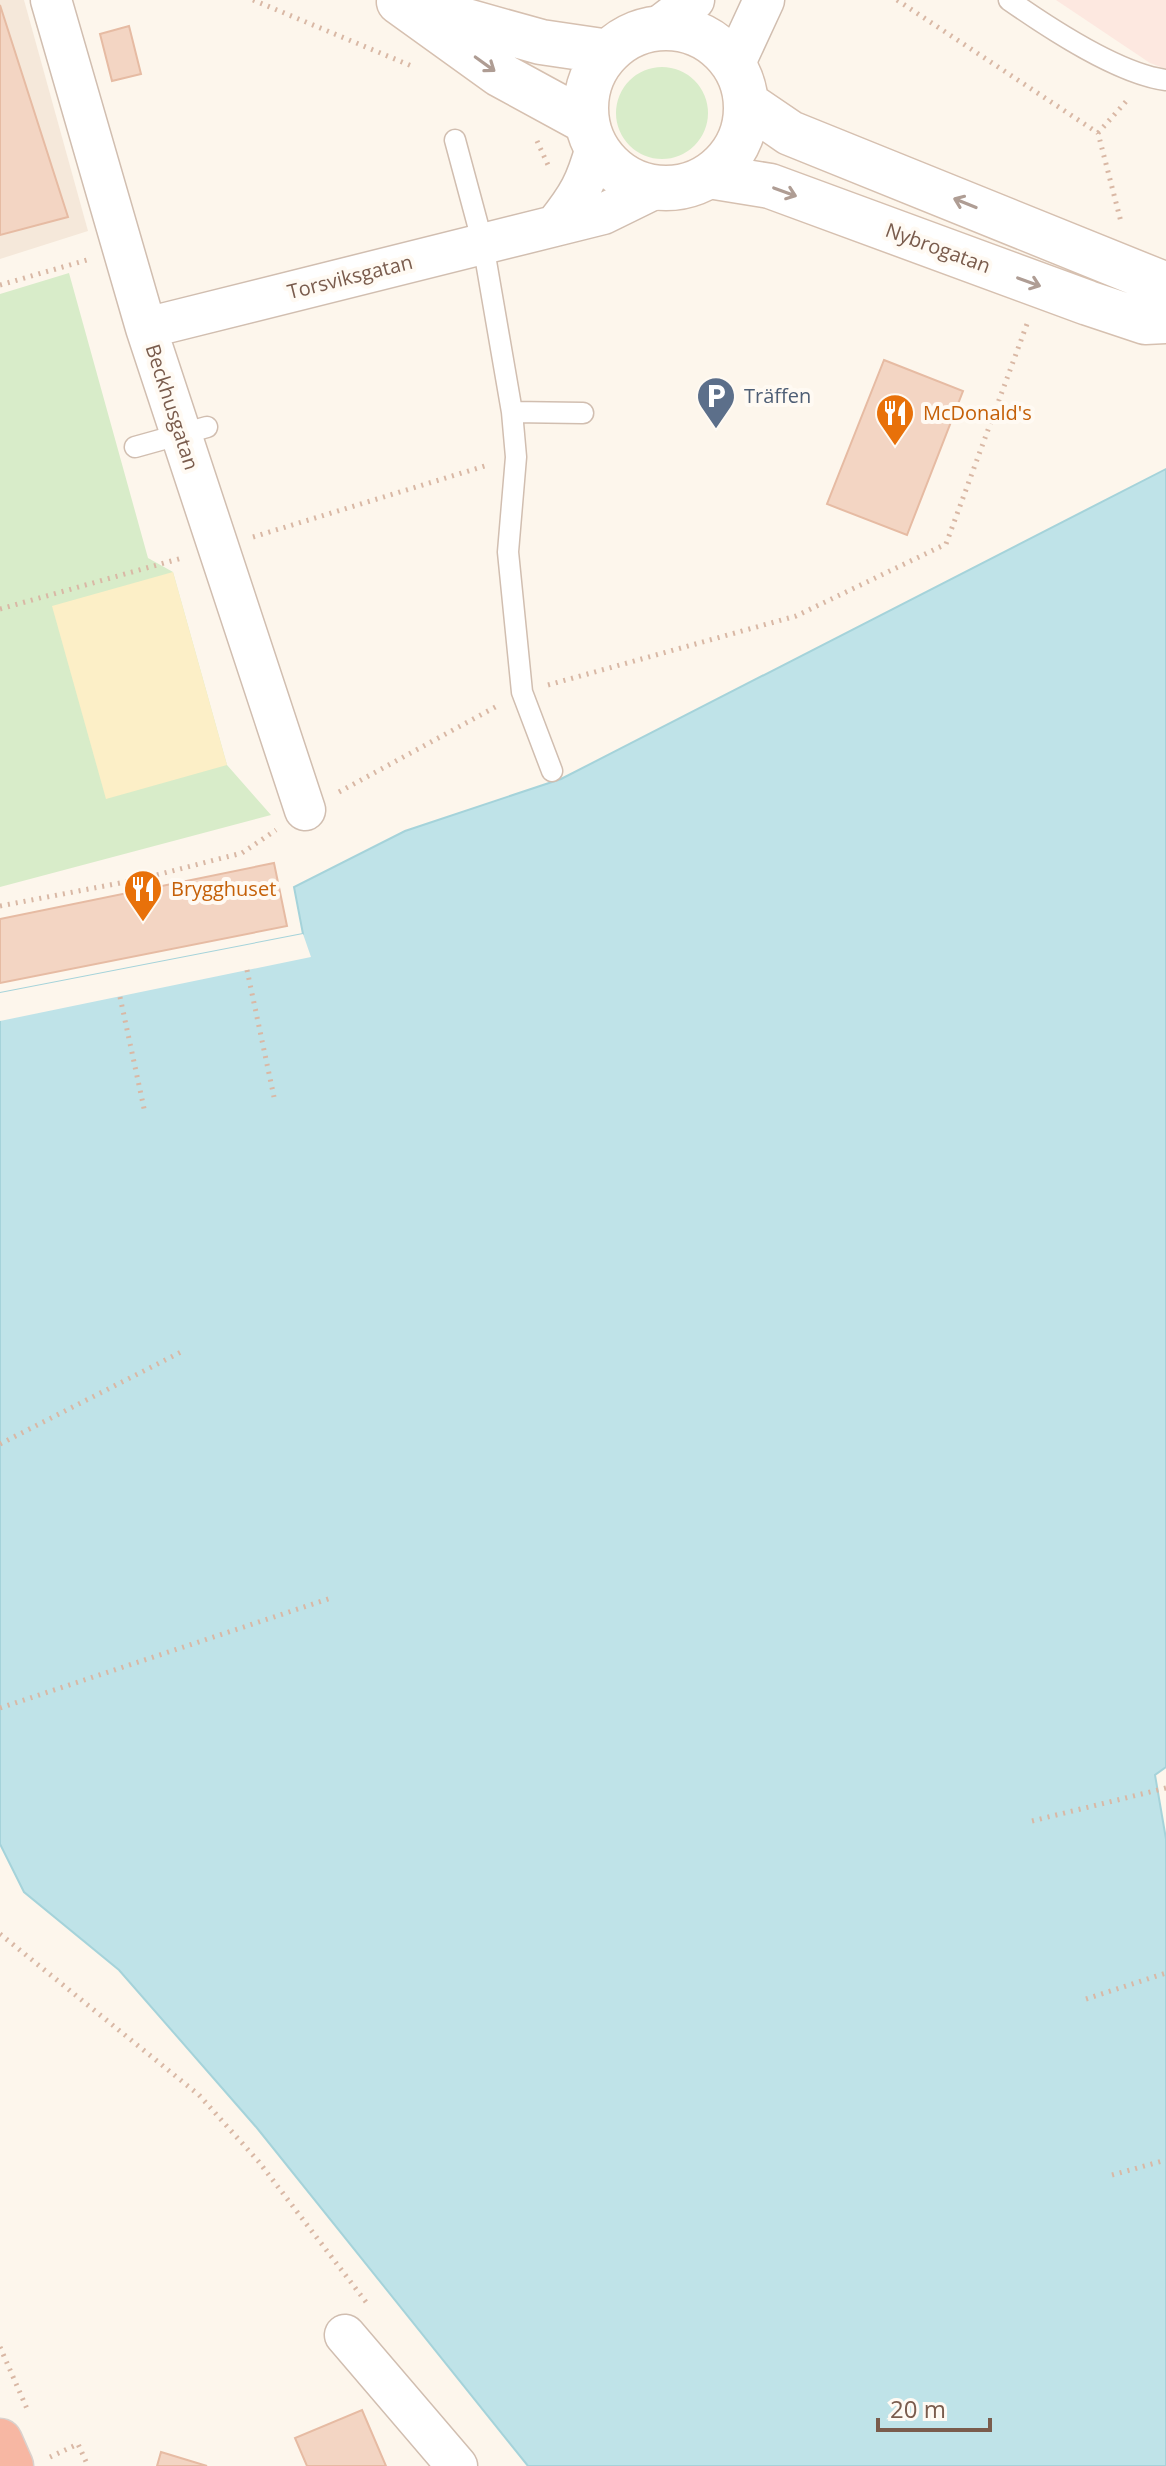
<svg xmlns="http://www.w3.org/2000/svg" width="1166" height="2466" viewBox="0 0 1166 2466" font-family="'Open Sans',sans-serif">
	<rect width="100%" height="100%" fill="#fdf6ec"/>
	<path fill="#f5e8da" d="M0,0H24L88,231L0,259Z"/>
	<path fill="#fde8e0" d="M1056,0H1166V69L1150,63Z"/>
	<path fill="#d8ecc9" d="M616 113a46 46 0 1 1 92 0a46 46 0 1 1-92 0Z
		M69,273L148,558L173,572L227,765L271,815L0,887V294Z"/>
	<path fill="#fcefc7" d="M173,572L227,765L106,799L52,606Z"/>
	<path fill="#bfe3e8" stroke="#a5d3da" stroke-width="2" d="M1166,469V1767L1155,1775L1166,1839V2466H528L257,2128L119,1970L24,1892L0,1844V993L303,934L294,887L405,831L561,779Z"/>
	<path fill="#fdf6ec" d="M303,934L311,957L0,1021V993Z"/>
	<path fill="#f3d5c3" stroke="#e6bba3" stroke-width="2" d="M0,5L68,217L0,235Z
		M129,26L141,74L112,81L100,34Z
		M884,360L963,391L907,535L827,504Z
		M274,863L287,926L0,983V919Z
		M362,2410L386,2466H307L295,2438Z
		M161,2452L207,2466H157Z"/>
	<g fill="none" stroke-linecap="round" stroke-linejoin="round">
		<defs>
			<path id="lane" d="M1009,0C1049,28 1118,74 1166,80
				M455,140L483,244L512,412L516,457L508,552L522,692L552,771
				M512,412L583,413
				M135,447L207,427"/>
			<path id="street" d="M51,0L146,328L305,810
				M656,29L694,0
				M734,65L764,0
				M555,226C579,196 586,183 596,147
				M146,328L603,214L658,187
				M345,2335L457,2466"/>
			<path id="secondary" d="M399,2L499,74L587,122
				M427,10L541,42L609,52
				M586 108a80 80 0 1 1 160 0a80 80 0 1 1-160 0Z
				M746,103L790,133L1159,282L1166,287
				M709,176L770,186L1088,303L1145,322L1166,321"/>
			<path id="highway" d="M0,2441L11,2466"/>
		</defs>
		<use href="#lane" stroke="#d1beb0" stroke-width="23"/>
		<use href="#street" stroke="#d1beb0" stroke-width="43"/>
		<use href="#secondary" stroke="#d6c0b0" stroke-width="47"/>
		<use href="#highway" stroke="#dad1cd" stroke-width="47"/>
		<path stroke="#d9b8a5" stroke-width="5" stroke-dasharray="2 6" stroke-linecap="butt" d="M253,0L414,67
			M897,0L1098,133L1121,222
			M1098,133L1129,98
			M537,141L548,165
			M0,285L87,260
			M253,537L488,465
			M0,609L182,558
			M548,685L796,616L946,544L1027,324
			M339,792L499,705
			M0,906L141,879L242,853L276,830
			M247,970L274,1097
			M120,997L145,1113
			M0,1444L183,1351
			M0,1708L331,1598
			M1032,1821L1166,1788
			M0,1934L199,2095L259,2162L366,2302
			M1086,1999L1166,1973
			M1112,2175L1166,2160
			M0,2347L28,2411
			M50,2457L78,2444L88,2466"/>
		<use href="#lane" stroke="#fff" stroke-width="20"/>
		<use href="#street" stroke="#fff" stroke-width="40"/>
		<use href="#secondary" stroke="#fff" stroke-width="44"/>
		<use href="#highway" stroke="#f7b7a3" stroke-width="44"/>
	</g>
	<defs><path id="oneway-shaft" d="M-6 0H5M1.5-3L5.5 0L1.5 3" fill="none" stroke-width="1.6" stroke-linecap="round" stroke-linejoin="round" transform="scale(2)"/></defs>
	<g stroke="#af9d94">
		<use href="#oneway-shaft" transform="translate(485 64) rotate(36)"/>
		<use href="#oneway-shaft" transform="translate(785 192) rotate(20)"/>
		<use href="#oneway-shaft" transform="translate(965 203) rotate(-158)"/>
		<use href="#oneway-shaft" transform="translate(1029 282) rotate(20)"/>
	</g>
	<defs>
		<symbol id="parking-pin" viewBox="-11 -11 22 30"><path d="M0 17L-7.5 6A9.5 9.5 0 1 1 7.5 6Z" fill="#5c6f8a" stroke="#fffaf3"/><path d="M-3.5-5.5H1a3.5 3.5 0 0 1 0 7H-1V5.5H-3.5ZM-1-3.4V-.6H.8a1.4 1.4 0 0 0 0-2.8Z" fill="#fff"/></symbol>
		<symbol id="restaurant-pin" viewBox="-11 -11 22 30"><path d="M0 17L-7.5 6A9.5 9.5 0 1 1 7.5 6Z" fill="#e8710a" stroke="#fffaf3"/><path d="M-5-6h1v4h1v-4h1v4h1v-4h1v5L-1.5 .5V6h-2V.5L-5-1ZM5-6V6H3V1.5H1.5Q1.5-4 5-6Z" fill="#fff"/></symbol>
	</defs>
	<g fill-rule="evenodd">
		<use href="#parking-pin" x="694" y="374" width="44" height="60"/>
		<use href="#restaurant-pin" x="873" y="391" width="44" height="60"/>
		<use href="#restaurant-pin" x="121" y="867" width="44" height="60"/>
	</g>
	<g text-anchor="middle" stroke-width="8" stroke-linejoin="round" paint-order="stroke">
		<g font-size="20" fill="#7a5c4d" stroke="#fffaf3">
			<text transform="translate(938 248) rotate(20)" y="7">Nybrogatan</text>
			<text transform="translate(350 277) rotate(-14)" y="7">Torsviksgatan</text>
			<text transform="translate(172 407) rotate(72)" y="7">Beckhusgatan</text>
		</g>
		<g font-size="20" fill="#4e5e75" stroke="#fffaf3" text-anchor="start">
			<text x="744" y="403">Träffen</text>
		</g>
		<g font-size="20" fill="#c56008" stroke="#fffaf3" text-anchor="start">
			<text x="923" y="420">McDonald's</text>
			<text x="171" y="896">Brygghuset</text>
		</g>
	</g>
	<path d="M878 2418v12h112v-12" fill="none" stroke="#7a5c4d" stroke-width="4"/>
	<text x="890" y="2418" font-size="24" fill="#7a5c4d" stroke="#fffaf3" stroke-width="6" paint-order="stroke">20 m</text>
</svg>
